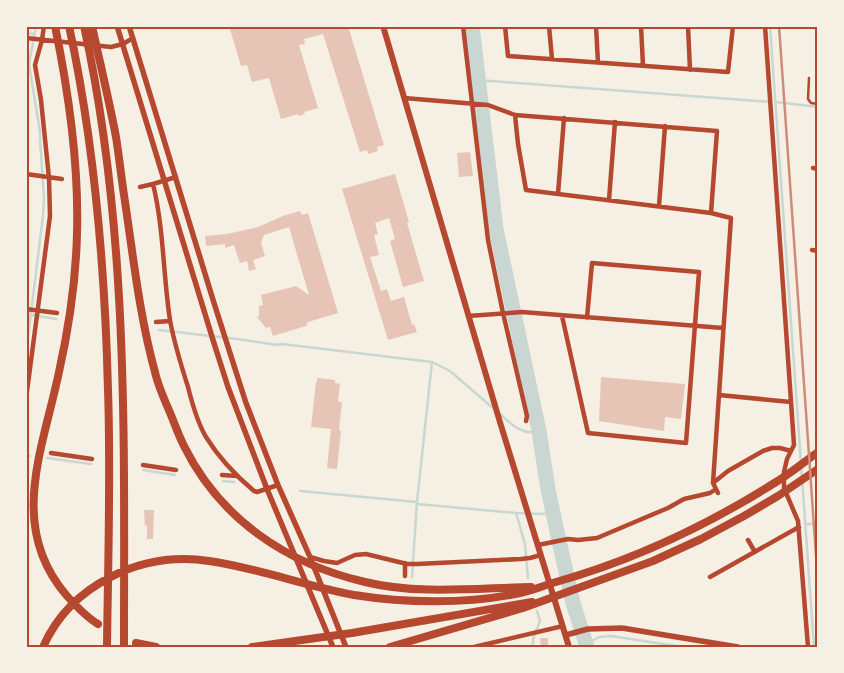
<svg xmlns="http://www.w3.org/2000/svg" width="844" height="673" viewBox="0 0 844 673" font-family="Lato,sans-serif">
	<rect width="100%" height="100%" fill="#f6efe4"/>
	<g fill="none" stroke-linecap="round" stroke-linejoin="round">
		<path stroke="#c9d6d2" stroke-width="2.5" d="M770,26L814,647
			M26,33L34,34
			M478,80L771,102
			M776,102L818,107
			M26,314L56,319
			M159,330L237,339L277,345L282,344L432,362L450,371L493,408
			M26,353L43,216L44,198L40,139V132L29,64L36,26
			M499,413C511,424 522,436 539,431
			M26,455L30,456
			M47,458L91,464
			M143,470L175,475
			M223,481L234,482
			M300,491L417,502
			M417,504L516,513L525,544L528,578
			M516,513L540,514L553,513
			M805,524H818
			M412,577L417,502L432,362
			M586,644L599,637L611,636L683,647
			M533,647V639L540,621L537,611"/>
		<path stroke="#c9d6d2" stroke-width="15" d="M472,26L496,229L539,431L548,489L559,541L573,603L587,647"/>
	</g>
	<path fill="#e6c5b7" d="M229,26H348L384,145L377,147L378,151L368,154L367,150L360,152L323,34L304,39L305,44L299,45L318,108L304,112L305,114L299,116L298,114L281,119L269,78L252,82L247,65L241,66Z
		M470,152L473,176L459,177L457,153Z
		M395,174L409,222L407,223L424,281L403,287L390,241L395,239L389,218L375,223L378,234L374,235L379,255L370,257L381,291L387,289L391,301L404,297L412,325L414,324L417,332L388,340L342,189Z
		M300,211L302,215L308,213L338,313L308,322L306,326L273,336L270,327L266,328L257,317L259,316V306L263,305L261,295L296,286L309,295L289,227L264,235L261,243L265,256L253,260L256,269L249,271L247,261L240,263L234,245L225,248V244L206,246L205,236L227,234L258,227L283,216Z
		M601,377L685,384L681,419L665,417L664,431L599,421Z
		M317,378L335,380V383L340,384L338,402H342L339,430L341,431L337,469L327,468L331,429L311,427L316,382H317Z
		M144,510H154L153,539H147V525L145,526Z
		M540,638H548V647H541Z"/>
	<g fill="none" stroke-linecap="round" stroke-linejoin="round">
		<path stroke="#b5482f" stroke-width="2.5" d="M809,78L808,99L811,103L818,104"/>
		<path stroke="#b5482f" stroke-width="4.5" d="M463,26L488,240L503,313L527,416L526,421
			M505,26L508,56L728,72L733,26
			M549,26L552,59
			M596,26L598,63
			M641,26L643,66
			M688,26L690,70
			M765,26L794,445L787,459L784,472V488L798,521L808,647
			M26,38L111,47L123,44L133,38
			M404,98L488,105L515,115L717,131L711,213L526,190L518,144L515,115
			M813,168L818,169
			M26,174L62,179
			M176,177L153,184C164,229 163,275 170,320C174,343 181,365 188,387C192,403 197,422 206,437C219,458 235,475 254,491L257,492L278,485
			M140,187L153,184
			M558,194L564,118
			M609,200L615,122
			M659,206L665,126
			M711,213L731,218L713,483L718,493
			M812,250L818,251
			M26,309L57,313
			M468,316L522,312L723,328
			M562,316L588,433L686,443L699,272L592,263L587,318
			M156,322L170,321
			M719,395L791,402
			M26,399L50,216L49,178L41,100L35,65L42,40L44,26
			M51,453L92,459
			M143,465L176,470
			M222,475L237,476
			M713,483L728,471L763,451L772,448H780L791,451
			M748,540L755,552
			M538,545L568,539L578,540L597,538L668,508L684,499L710,493L716,489
			M310,557L324,561L337,563L355,555L366,554L407,564H417L521,559L530,558L541,555
			M405,576V563
			M710,577L799,527
			M474,647L563,626"/>
		<path stroke="#b5482f" stroke-width="5.5" d="M117,26L213,340L228,387L267,489L333,647
			M129,26L214,303L246,403L278,485L310,557L346,647
			M566,635L588,629L622,628L738,647"/>
		<path stroke="#b5482f" stroke-width="6" d="M383,26L499,419L569,647"/>
		<path stroke="#b5482f" stroke-width="8" d="M55,26C69,94 79,164 77,233C76,280 69,327 59,372C43,449 7,527 67,596C76,606 86,617 98,624
			M69,26C95,146 105,268 108,390C111,475 108,561 107,647
			M84,26C129,230 124,440 124,647
			M92,26C100,63 109,100 116,137C119,156 121,175 124,195C133,254 139,314 155,372C158,386 165,401 171,415C175,425 179,436 184,446C220,519 287,564 365,582C418,595 477,588 531,587
			M136,643L156,647
			M43,647C71,584 142,551 209,561C258,568 305,586 354,595C404,603 465,604 515,594C529,592 542,586 556,582C634,560 708,525 776,482C791,473 804,462 818,452
			M252,647L352,633L532,602
			M390,647L523,608L653,561L701,539L744,516L778,496L818,469"/>
		<path stroke="#cf8b77" stroke-width="2.5" d="M779,26L818,584"/>
	</g>
	<rect width="844" height="673" fill="none" stroke="#f6efe4" stroke-width="55"/>
	<rect x="28" y="28" width="788" height="618" fill="none" stroke="#b5482f" stroke-width="2"/>
</svg>
